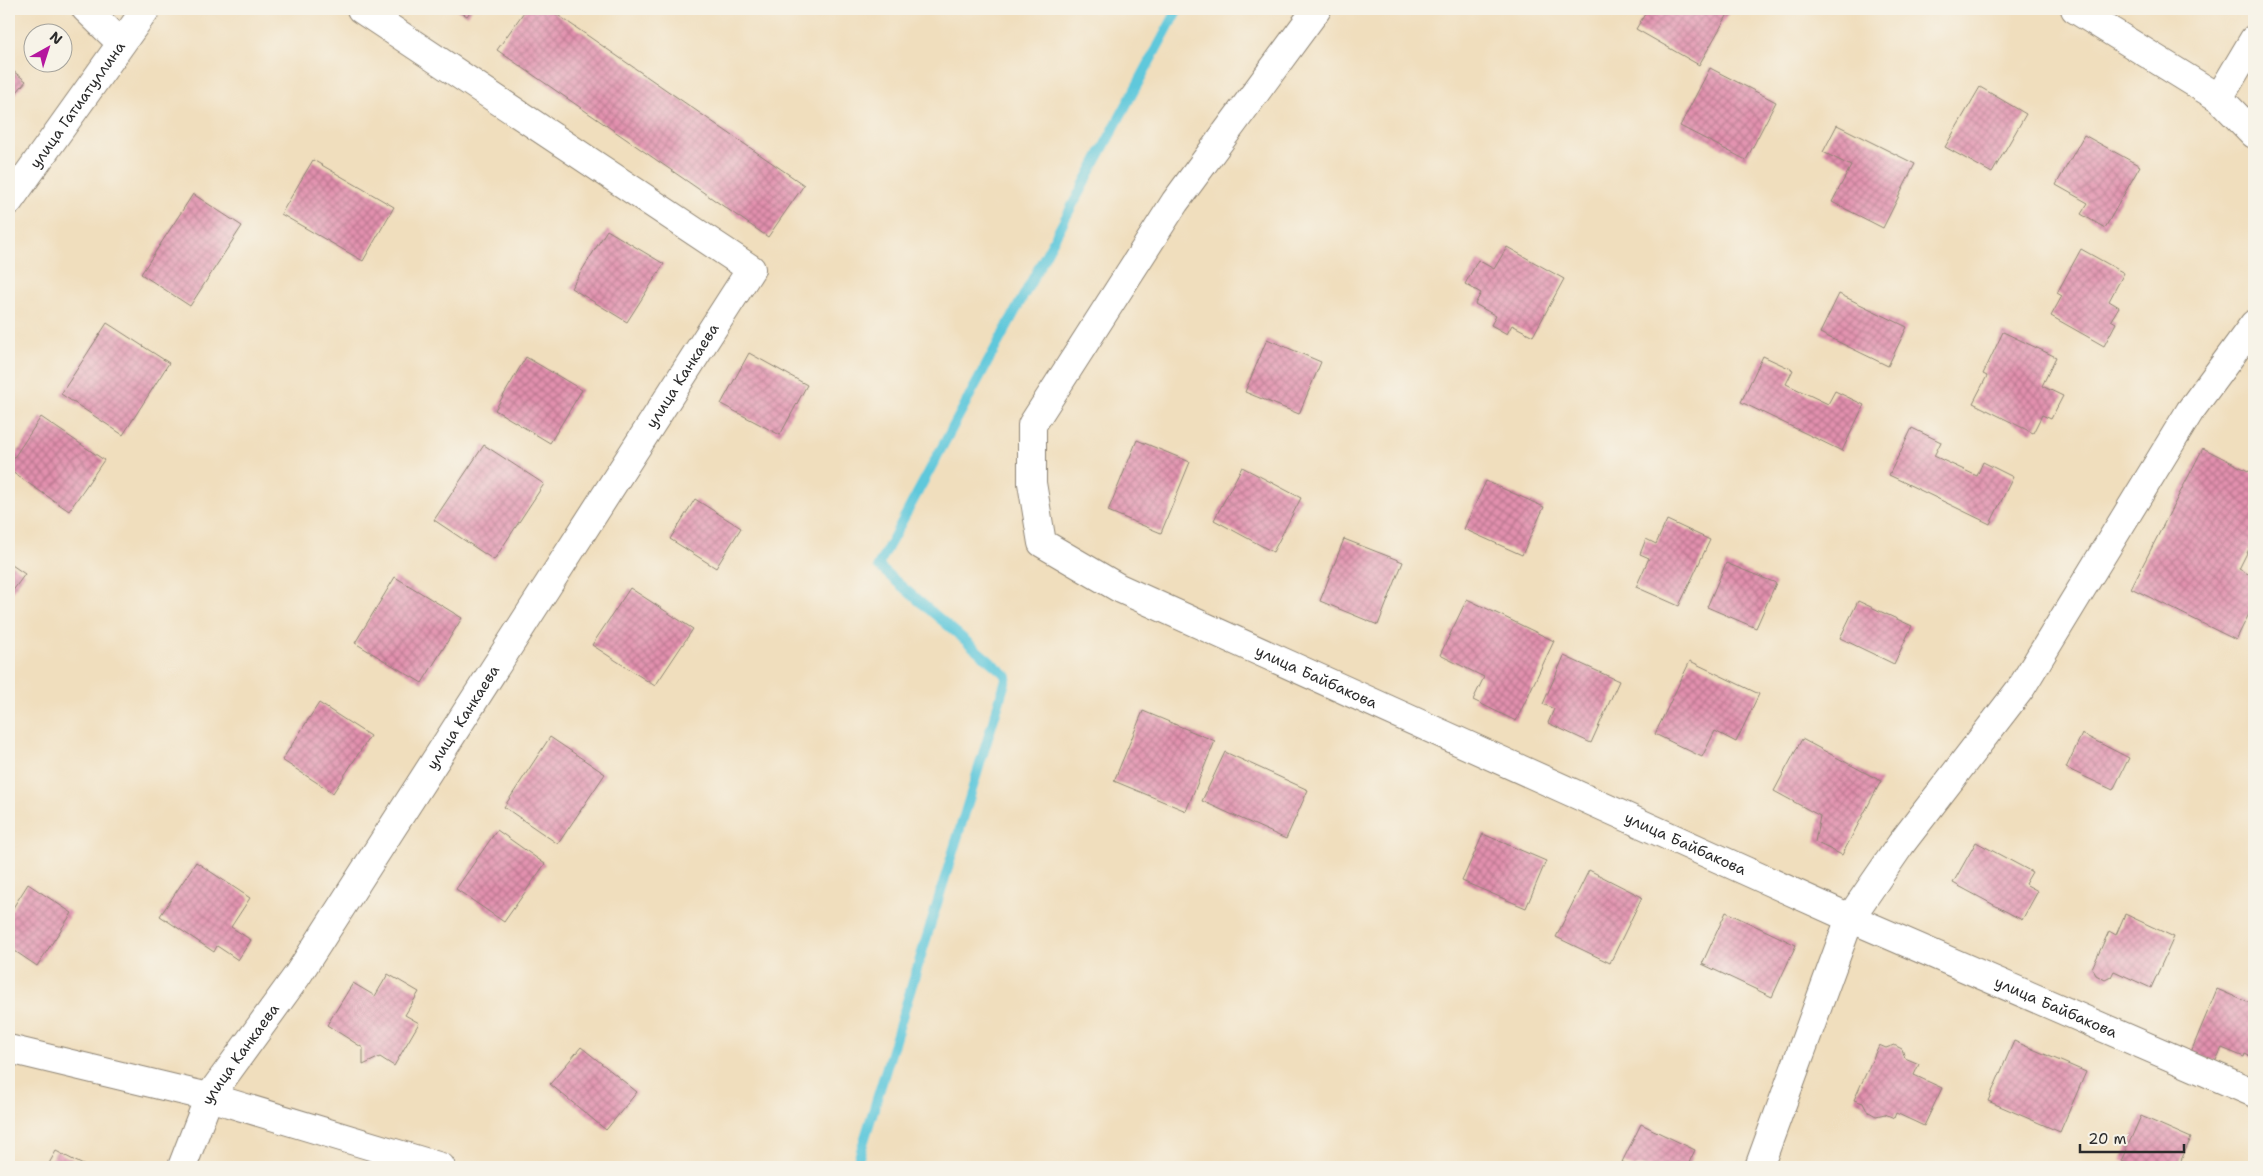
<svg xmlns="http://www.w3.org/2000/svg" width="2263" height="1176" viewBox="0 0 2263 1176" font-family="'Shantell Sans',sans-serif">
	<defs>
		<pattern id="building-cross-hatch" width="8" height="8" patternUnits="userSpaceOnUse" patternTransform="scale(1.25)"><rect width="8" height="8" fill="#e290ae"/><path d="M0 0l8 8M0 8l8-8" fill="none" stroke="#b7768e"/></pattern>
	</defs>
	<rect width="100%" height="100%" fill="#f7f3e8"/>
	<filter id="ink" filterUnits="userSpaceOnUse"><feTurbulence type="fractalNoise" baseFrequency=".02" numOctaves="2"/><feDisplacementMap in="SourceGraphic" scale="10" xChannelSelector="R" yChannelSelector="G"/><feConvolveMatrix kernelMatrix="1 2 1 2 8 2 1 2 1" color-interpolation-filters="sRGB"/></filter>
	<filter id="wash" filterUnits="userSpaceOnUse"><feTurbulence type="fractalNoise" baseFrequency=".0096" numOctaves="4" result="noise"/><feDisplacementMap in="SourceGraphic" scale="20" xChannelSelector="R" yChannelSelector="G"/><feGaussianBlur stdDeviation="1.12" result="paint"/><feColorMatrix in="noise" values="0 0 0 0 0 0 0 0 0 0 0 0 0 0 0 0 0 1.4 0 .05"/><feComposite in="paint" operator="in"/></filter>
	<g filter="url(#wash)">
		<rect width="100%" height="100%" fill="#f0debd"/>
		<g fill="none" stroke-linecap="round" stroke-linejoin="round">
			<path stroke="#5fc8db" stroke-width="10" d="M856,1167L1007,676L878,566L1178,9"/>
		</g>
		<g id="blocks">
			<path fill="url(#building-cross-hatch)" d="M455,9H472L467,16Z
				M526,9H549L804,185L768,237L497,50Z
				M1648,9H1731L1699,65L1636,29Z
				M9,68L26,81L9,102Z
				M1710,68L1776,102L1746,160L1680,126Z
				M1980,87L2026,114L1992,173L1945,147Z
				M1837,125L1915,164L1883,228L1832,202L1851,166L1823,152Z
				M2084,135L2140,166L2105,228L2081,214L2088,203L2056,185Z
				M313,160L394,207L363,261L281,214Z
				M193,194L242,226L190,306L141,274Z
				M607,230L664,264L627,322L571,288Z
				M1507,247L1564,279L1533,336L1512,325L1507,334L1491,325L1496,316L1475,304L1481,293L1465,284L1478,260L1494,269Z
				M2081,249L2124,273L2109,301L2119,307L2111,320L2116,323L2104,346L2051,316L2062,296L2057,293Z
				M1839,294L1907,327L1888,366L1820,333Z
				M107,323L169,363L123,435L61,394Z
				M2003,332L2056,357L2042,386L2063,396L2051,419L2042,415L2033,433L1973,403L1987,376L1983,374Z
				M1267,339L1321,362L1299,414L1245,392Z
				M749,353L807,385L780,435L721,404Z
				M1763,356L1793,370L1786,384L1828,404L1835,391L1864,405L1842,451L1741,402Z
				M526,357L582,390L550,443L495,410Z
				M41,417L104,460L69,511L9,470V465Z
				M1912,428L1941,442L1934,456L1977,476L1983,462L2013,477L1990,524L1889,475Z
				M1137,440L1190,462L1161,533L1108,511Z
				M484,445L544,484L494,560L434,520Z
				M2203,448L2254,474V539L2239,569L2254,577V604L2236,640L2131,588Z
				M1242,467L1301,498L1273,552L1214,520Z
				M1486,481L1544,507L1522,555L1464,529Z
				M695,499L741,528L716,568L670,539Z
				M1667,520L1710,540L1679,606L1636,587L1649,558L1640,554L1646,539L1656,544Z
				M1344,539L1403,562L1378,625L1320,601Z
				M9,563L25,574L9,596Z
				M1726,563L1776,583L1756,628L1707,607Z
				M395,577L462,618L422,683L355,643Z
				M630,588L693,629L655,686L592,645Z
				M1467,599L1554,641L1516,721L1473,700L1484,677L1440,655Z
				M1858,601L1912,626L1894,664L1840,638Z
				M1564,656L1619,681L1591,743L1548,723L1554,709L1543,704Z
				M1690,661L1759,694L1736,742L1715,731L1702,757L1655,734Z
				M319,703L370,736L333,793L282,760Z
				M1143,711L1215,741L1186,811L1114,781Z
				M2082,734L2129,758L2113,790L2066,768Z
				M550,737L605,774L558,844L504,807Z
				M1802,739L1881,781L1842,855L1815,842L1820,816L1774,791Z
				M1225,752L1308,790L1286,839L1202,801Z
				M497,830L545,864L504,922L456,889Z
				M1483,834L1546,861L1526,908L1462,881Z
				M1976,842L2032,872L2025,884L2038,891L2022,920L1953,883Z
				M196,862L250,898L231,927L251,940L238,960L217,946L214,952L160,916Z
				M1589,870L1642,897L1610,963L1556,937Z
				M28,884L72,913L37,966L9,947V914Z
				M1726,912L1796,945L1772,997L1702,964Z
				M2125,914L2174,937L2151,988L2114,971L2111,977L2105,980L2096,975L2092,968L2109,931L2116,935Z
				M388,974L419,992L405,1015L419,1023L394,1066L380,1057L363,1065V1048L327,1025L353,983L375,996Z
				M2217,989L2254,1005V1058L2245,1054L2244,1057L2222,1048L2215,1062L2191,1052Z
				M2014,1041L2086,1072L2060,1132L1988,1101Z
				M1879,1045L1886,1048L1894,1045L1902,1049L1905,1058L1919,1064L1914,1075L1942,1088L1924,1126L1896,1113L1894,1118L1885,1114L1876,1116L1867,1111L1863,1103L1854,1100Z
				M581,1047L637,1092L606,1130L550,1084Z
				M2141,1116L2191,1138L2178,1167H2136L2121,1161Z
				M1641,1124L1695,1150L1687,1167H1633L1622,1162Z
				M56,1151L87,1167H47Z"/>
		</g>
	</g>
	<g filter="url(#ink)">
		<use href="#blocks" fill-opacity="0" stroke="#8e8474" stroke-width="1"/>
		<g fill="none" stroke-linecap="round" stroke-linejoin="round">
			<defs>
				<g id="street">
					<path d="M86,9L121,43"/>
					<path id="s1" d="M1317,9L1175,202L1032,425V483L1042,543L1119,588L1850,918L2254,1093"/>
					<path d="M2075,9L2219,98L2254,134"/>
					<path d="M2219,98L2254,39"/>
					<path id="s2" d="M9,201L146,9"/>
					<path d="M9,1049L209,1097L441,1167"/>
					<path id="s3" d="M182,1167L209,1097L297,976L751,269L361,9"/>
					<path d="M1759,1167L1850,918L1901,844L2021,688L2190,411L2254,324"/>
				</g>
			</defs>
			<use href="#street" stroke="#8e8474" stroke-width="30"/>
			<use href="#street" stroke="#fff" stroke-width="28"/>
		</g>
	</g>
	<g text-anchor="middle" stroke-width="5" stroke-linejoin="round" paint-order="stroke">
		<g font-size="15" fill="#2b2b2b" stroke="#f7f3e8">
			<text dy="5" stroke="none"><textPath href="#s2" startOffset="118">улица Гатиатуллина</textPath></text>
			<text dy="5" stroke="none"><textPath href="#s3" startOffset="938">улица Канкаева</textPath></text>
			<text dy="5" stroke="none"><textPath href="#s1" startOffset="929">улица Байбакова</textPath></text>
			<text dy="5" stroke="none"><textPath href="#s3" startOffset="532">улица Канкаева</textPath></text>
			<text dy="5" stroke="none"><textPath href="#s1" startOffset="1334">улица Байбакова</textPath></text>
			<text dy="5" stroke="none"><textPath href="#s1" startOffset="1739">улица Байбакова</textPath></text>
			<text dy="5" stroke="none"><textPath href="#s3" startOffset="128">улица Канкаева</textPath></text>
		</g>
	</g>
	<rect width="2263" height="1176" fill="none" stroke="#f7f3e8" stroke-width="30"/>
	<g transform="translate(48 48) rotate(39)"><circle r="24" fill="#f7f3e8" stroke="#a5a39c"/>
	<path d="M0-4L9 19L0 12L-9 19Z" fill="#b5179e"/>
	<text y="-8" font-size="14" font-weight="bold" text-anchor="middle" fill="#2b2b2b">N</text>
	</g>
	<path d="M2080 1144v8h104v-8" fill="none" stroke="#2b2b2b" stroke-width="2.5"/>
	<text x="2088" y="1144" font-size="15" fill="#2b2b2b" stroke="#f7f3e8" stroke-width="4" paint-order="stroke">20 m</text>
</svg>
